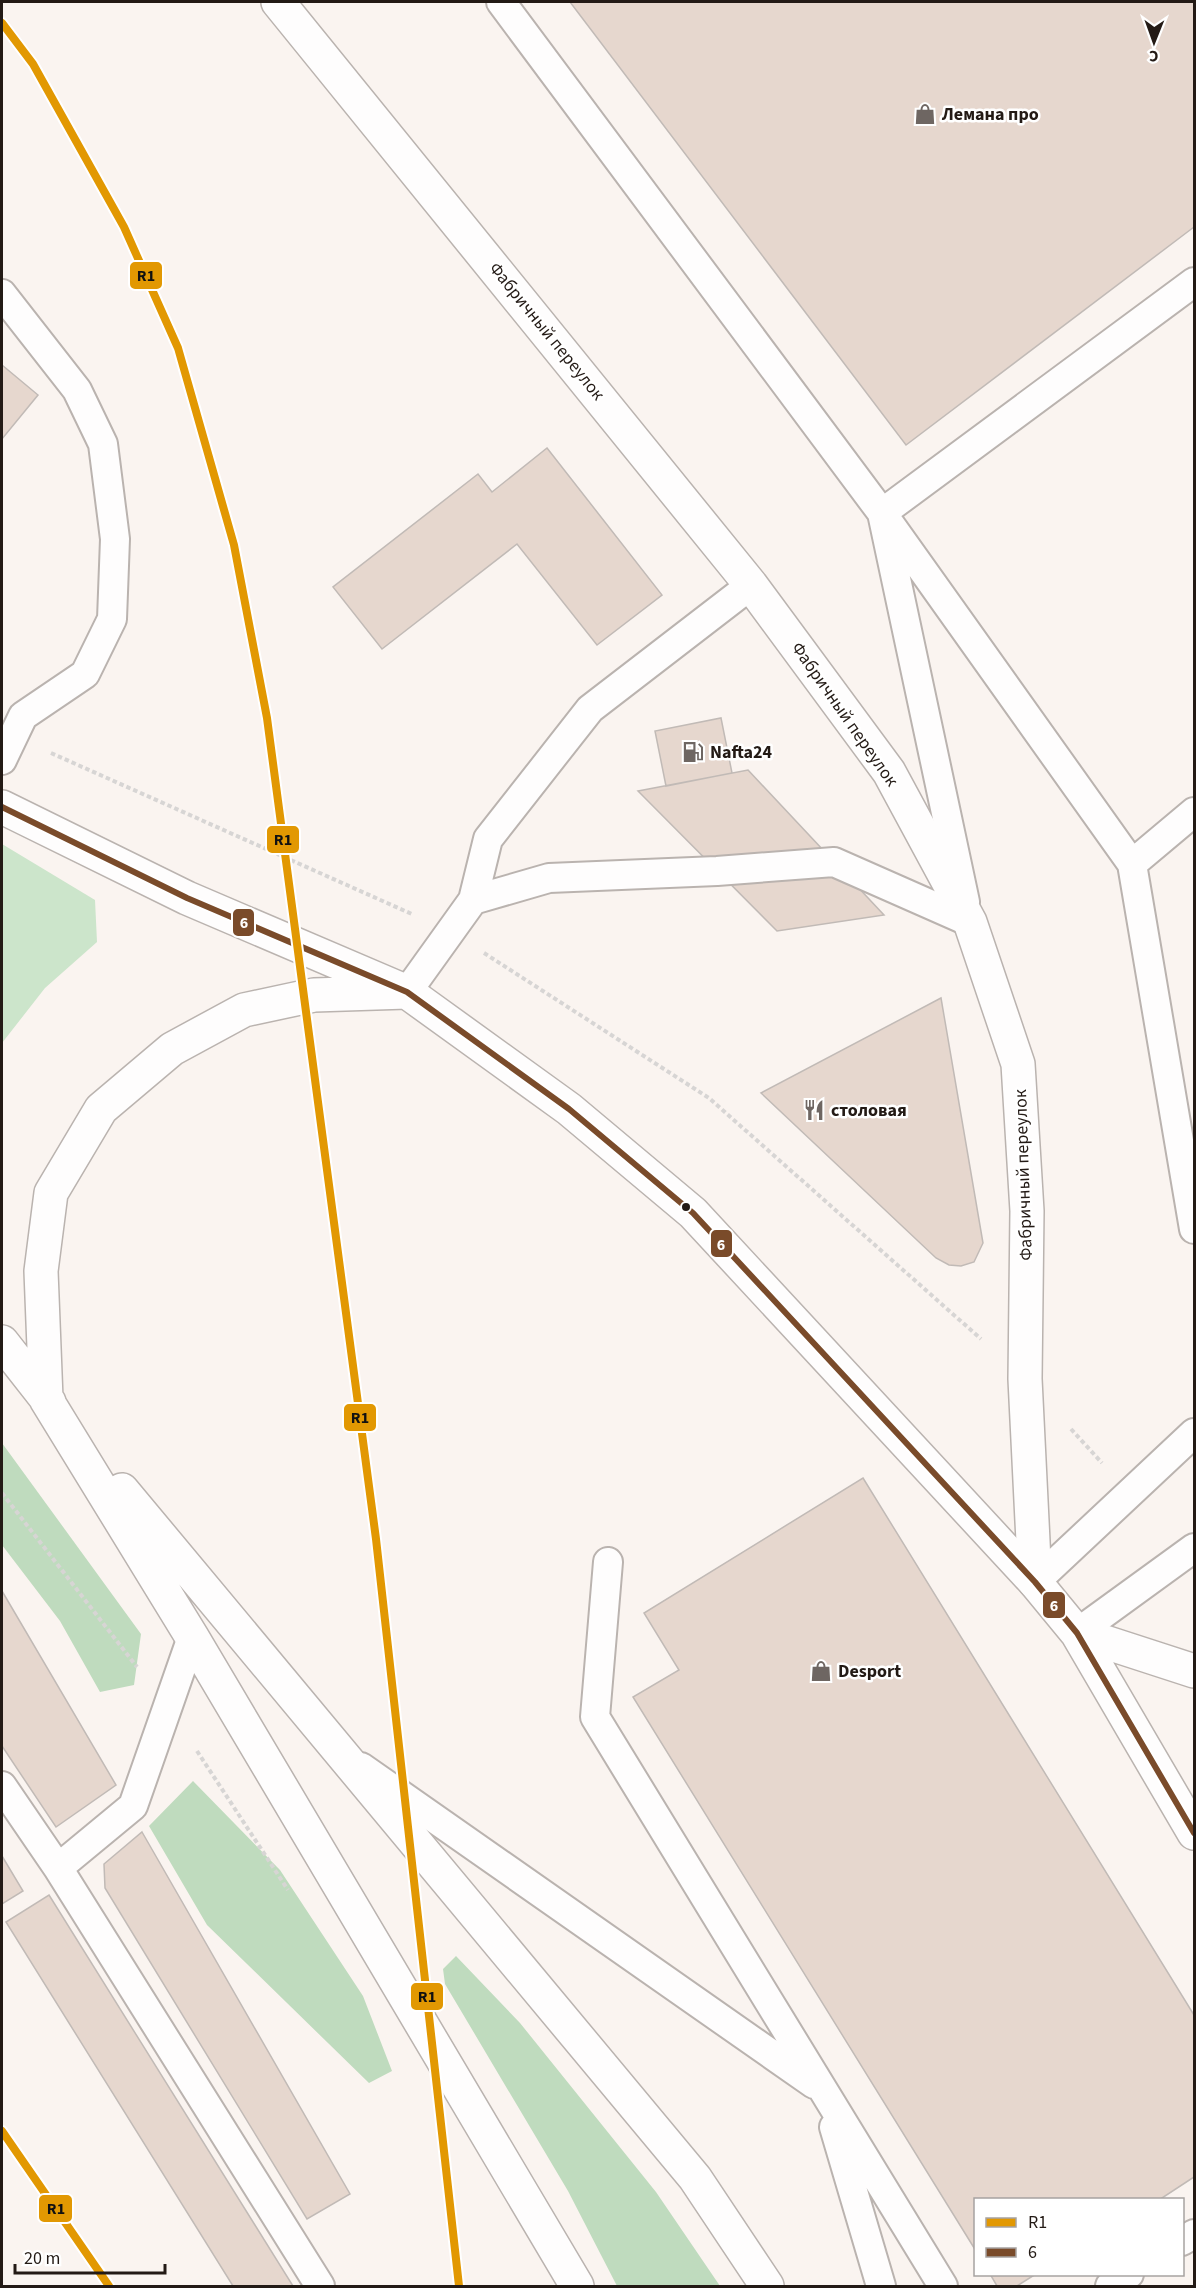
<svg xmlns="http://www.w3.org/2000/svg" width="1196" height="2288" viewBox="0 0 1196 2288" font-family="'Source Sans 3',sans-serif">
	<rect width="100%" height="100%" fill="#faf4f0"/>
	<path fill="#cce5cb" d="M2,844L95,900L97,942L45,988L2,1043Z"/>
	<path fill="#bfdbbe" d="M2,1443L141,1634L134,1685L100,1692L60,1621L2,1545Z
		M193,1781L280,1870L363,1996L392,2071L369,2083L207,1925L149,1826Z
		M456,1956L520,2023L656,2192L720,2286H617L568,2191L445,1984L443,1969Z"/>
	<path fill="#e6d7ce" stroke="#c1bab6" stroke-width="1.5" d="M570,2H1194V227L906,445Z
		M2,365L38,395L2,439Z
		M547,448L662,595L597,645L517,544L382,649L333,587L478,474L492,492Z
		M721,718L732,773L666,786L655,731Z
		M748,770L884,915L777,931L638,791Z
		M941,998L983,1243L974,1262L961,1266L949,1265L936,1258L761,1093Z
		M863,1478L1194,2015V2177L1159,2200H976V2251L633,1697L679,1670L644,1613Z
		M2,1591L116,1785L56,1827L2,1746Z
		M142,1832L350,2194L307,2219L105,1888L104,1864Z
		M2,1856L23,1891L2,1904Z
		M49,1895L293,2286H233L6,1922Z
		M990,2274H1036L1017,2286H997Z"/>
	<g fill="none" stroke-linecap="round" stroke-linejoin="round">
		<defs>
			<path id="lane" d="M501,2L882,513L965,902
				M2,294L77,390L103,444L115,539L112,619L85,674L23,716L2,760
				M1194,812L1132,864L1194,1229
				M1132,864L882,513L1194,282
				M473,900L549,878L717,871L834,862L970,922
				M407,992L473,900L488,839L590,709L751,585
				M608,1562L595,1717L943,2286
				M1035,1582L1194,1433
				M1077,1633L1194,1548
				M361,1767L814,2084
				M2,1786L58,1868L320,2286
				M58,1868L133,1806L192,1637
				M834,2127L881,2286
				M1182,2241L1194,2234
				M1110,2286L1129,2274"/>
			<path id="street" d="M278,2L751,585L889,772L970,922L1018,1064L1027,1211L1025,1379L1035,1582"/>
			<path id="primary" d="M2,807L187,898L407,992L569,1109L693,1213L1035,1582L1077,1633L1194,1833
				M407,992L314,995L244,1010L172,1049L101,1109L51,1193L41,1271L46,1399L192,1637L577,2286
				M2,1342L49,1402
				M122,1490L695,2178L767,2286
				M1077,1633L1194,1671"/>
		</defs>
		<use href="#lane" stroke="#bab3af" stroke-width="32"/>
		<use href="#street" stroke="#bab3af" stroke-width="36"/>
		<use href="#primary" stroke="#bab3af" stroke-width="36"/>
		<path stroke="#d7d5d4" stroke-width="4" stroke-dasharray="4.5 3" stroke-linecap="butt" d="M51,753L414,915
			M484,953L709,1098L981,1339
			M1071,1429L1102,1463
			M2,1493L137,1667
			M197,1751L288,1890"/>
		<use href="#lane" stroke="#fefdfd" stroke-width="28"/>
		<use href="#street" stroke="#fefdfd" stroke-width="33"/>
		<use href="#primary" stroke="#fefdfd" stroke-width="33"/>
		<defs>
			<path id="bus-1" d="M2,807L187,898L407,992L569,1109L693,1213L1035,1582L1077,1633L1194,1833"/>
		</defs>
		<use href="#bus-1" stroke="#fff" stroke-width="10"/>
		<use href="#bus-1" stroke="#7a4b2a" stroke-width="6"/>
		<defs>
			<path id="rail-1" d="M2,23L33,64L124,227L178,348L234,545L267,718L376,1539L459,2286
				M2,2131L109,2286"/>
		</defs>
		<use href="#rail-1" stroke="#fff" stroke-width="12"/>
		<use href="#rail-1" stroke="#e29802" stroke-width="8"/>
	</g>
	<defs>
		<symbol id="shop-bare" viewBox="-9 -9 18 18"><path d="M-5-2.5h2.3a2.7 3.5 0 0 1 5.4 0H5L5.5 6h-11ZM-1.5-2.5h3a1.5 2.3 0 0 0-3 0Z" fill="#6e6662" stroke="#fff" stroke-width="2.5" paint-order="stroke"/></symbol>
		<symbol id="fuel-bare" viewBox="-9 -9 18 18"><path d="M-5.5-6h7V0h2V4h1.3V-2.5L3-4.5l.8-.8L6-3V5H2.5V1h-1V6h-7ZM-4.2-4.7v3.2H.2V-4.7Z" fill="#6e6662" stroke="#fff" stroke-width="2.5" paint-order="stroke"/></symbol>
		<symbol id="restaurant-bare" viewBox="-9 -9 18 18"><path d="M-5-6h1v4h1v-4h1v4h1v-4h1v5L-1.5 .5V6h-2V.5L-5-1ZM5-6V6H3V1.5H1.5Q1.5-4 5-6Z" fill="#6e6662" stroke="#fff" stroke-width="2.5" paint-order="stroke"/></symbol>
	</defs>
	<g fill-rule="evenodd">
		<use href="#shop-bare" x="910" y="99" width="30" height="30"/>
		<use href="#fuel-bare" x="678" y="737" width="30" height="30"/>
		<use href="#restaurant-bare" x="799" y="1095" width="30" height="30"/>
		<use href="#shop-bare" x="806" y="1656" width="30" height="30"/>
	</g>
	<circle fill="#231a15" stroke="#fff" stroke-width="2" cx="686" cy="1207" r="5"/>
	<g text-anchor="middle" stroke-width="5" stroke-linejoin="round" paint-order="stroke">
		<g font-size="18" font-weight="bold" fill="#231a15" stroke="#fff" text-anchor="start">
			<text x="942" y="120">Лемана про</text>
			<text x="710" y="758">Nafta24</text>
			<text x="831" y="1116">столовая</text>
			<text x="838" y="1677">Desport</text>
		</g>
		<g font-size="18" fill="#231a15" stroke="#fff">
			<text transform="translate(547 331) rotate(51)" y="6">Фабричный переулок</text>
			<text transform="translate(845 714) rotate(55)" y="6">Фабричный переулок</text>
			<text transform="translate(1023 1175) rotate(-92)" y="6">Фабричный переулок</text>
		</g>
	</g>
	<g stroke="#fff" stroke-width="2">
		<rect x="129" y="261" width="34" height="29" rx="6" fill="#e29802"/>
		<rect x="266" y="825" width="34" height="29" rx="6" fill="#e29802"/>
		<rect x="232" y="908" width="23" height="29" rx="6" fill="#7a4b2a"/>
		<rect x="710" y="1229" width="23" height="29" rx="6" fill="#7a4b2a"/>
		<rect x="343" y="1403" width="34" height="29" rx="6" fill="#e29802"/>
		<rect x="1042" y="1591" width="24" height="28" rx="6" fill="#7a4b2a"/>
		<rect x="410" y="1982" width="34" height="29" rx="6" fill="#e29802"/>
		<rect x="38" y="2194" width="35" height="29" rx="6" fill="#e29802"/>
	</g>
	<g font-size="16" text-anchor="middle" font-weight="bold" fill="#fff">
		<text x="244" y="928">6</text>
		<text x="721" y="1250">6</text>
		<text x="1054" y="1611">6</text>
	</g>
	<g font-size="16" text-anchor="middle" font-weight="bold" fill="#111">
		<text x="146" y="281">R1</text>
		<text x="283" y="845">R1</text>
		<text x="360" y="1423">R1</text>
		<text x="427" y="2002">R1</text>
		<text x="56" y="2214">R1</text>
	</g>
	<rect width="1196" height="2288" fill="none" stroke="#231a15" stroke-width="6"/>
	<rect x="974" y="2198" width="210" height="78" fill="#ffffff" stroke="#a7a3a1" stroke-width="1.5"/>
	<rect x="986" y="2218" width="30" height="9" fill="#e29802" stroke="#a7a3a1" stroke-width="1.5"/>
	<text x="1028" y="2228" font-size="18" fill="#231a15">R1</text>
	<rect x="986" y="2248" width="30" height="9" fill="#7a4b2a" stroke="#a7a3a1" stroke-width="1.5"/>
	<text x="1028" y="2258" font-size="18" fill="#231a15">6</text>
	<g transform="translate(1154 42) rotate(181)" stroke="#ffffff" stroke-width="4.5" paint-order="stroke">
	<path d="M0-4.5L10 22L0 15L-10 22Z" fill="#231a15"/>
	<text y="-9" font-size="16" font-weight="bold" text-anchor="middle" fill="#231a15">С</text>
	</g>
	<path d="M15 2264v9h150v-9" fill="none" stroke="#231a15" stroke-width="3"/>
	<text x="24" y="2264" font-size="18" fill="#231a15" stroke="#ffffff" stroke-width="4.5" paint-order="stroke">20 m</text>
</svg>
